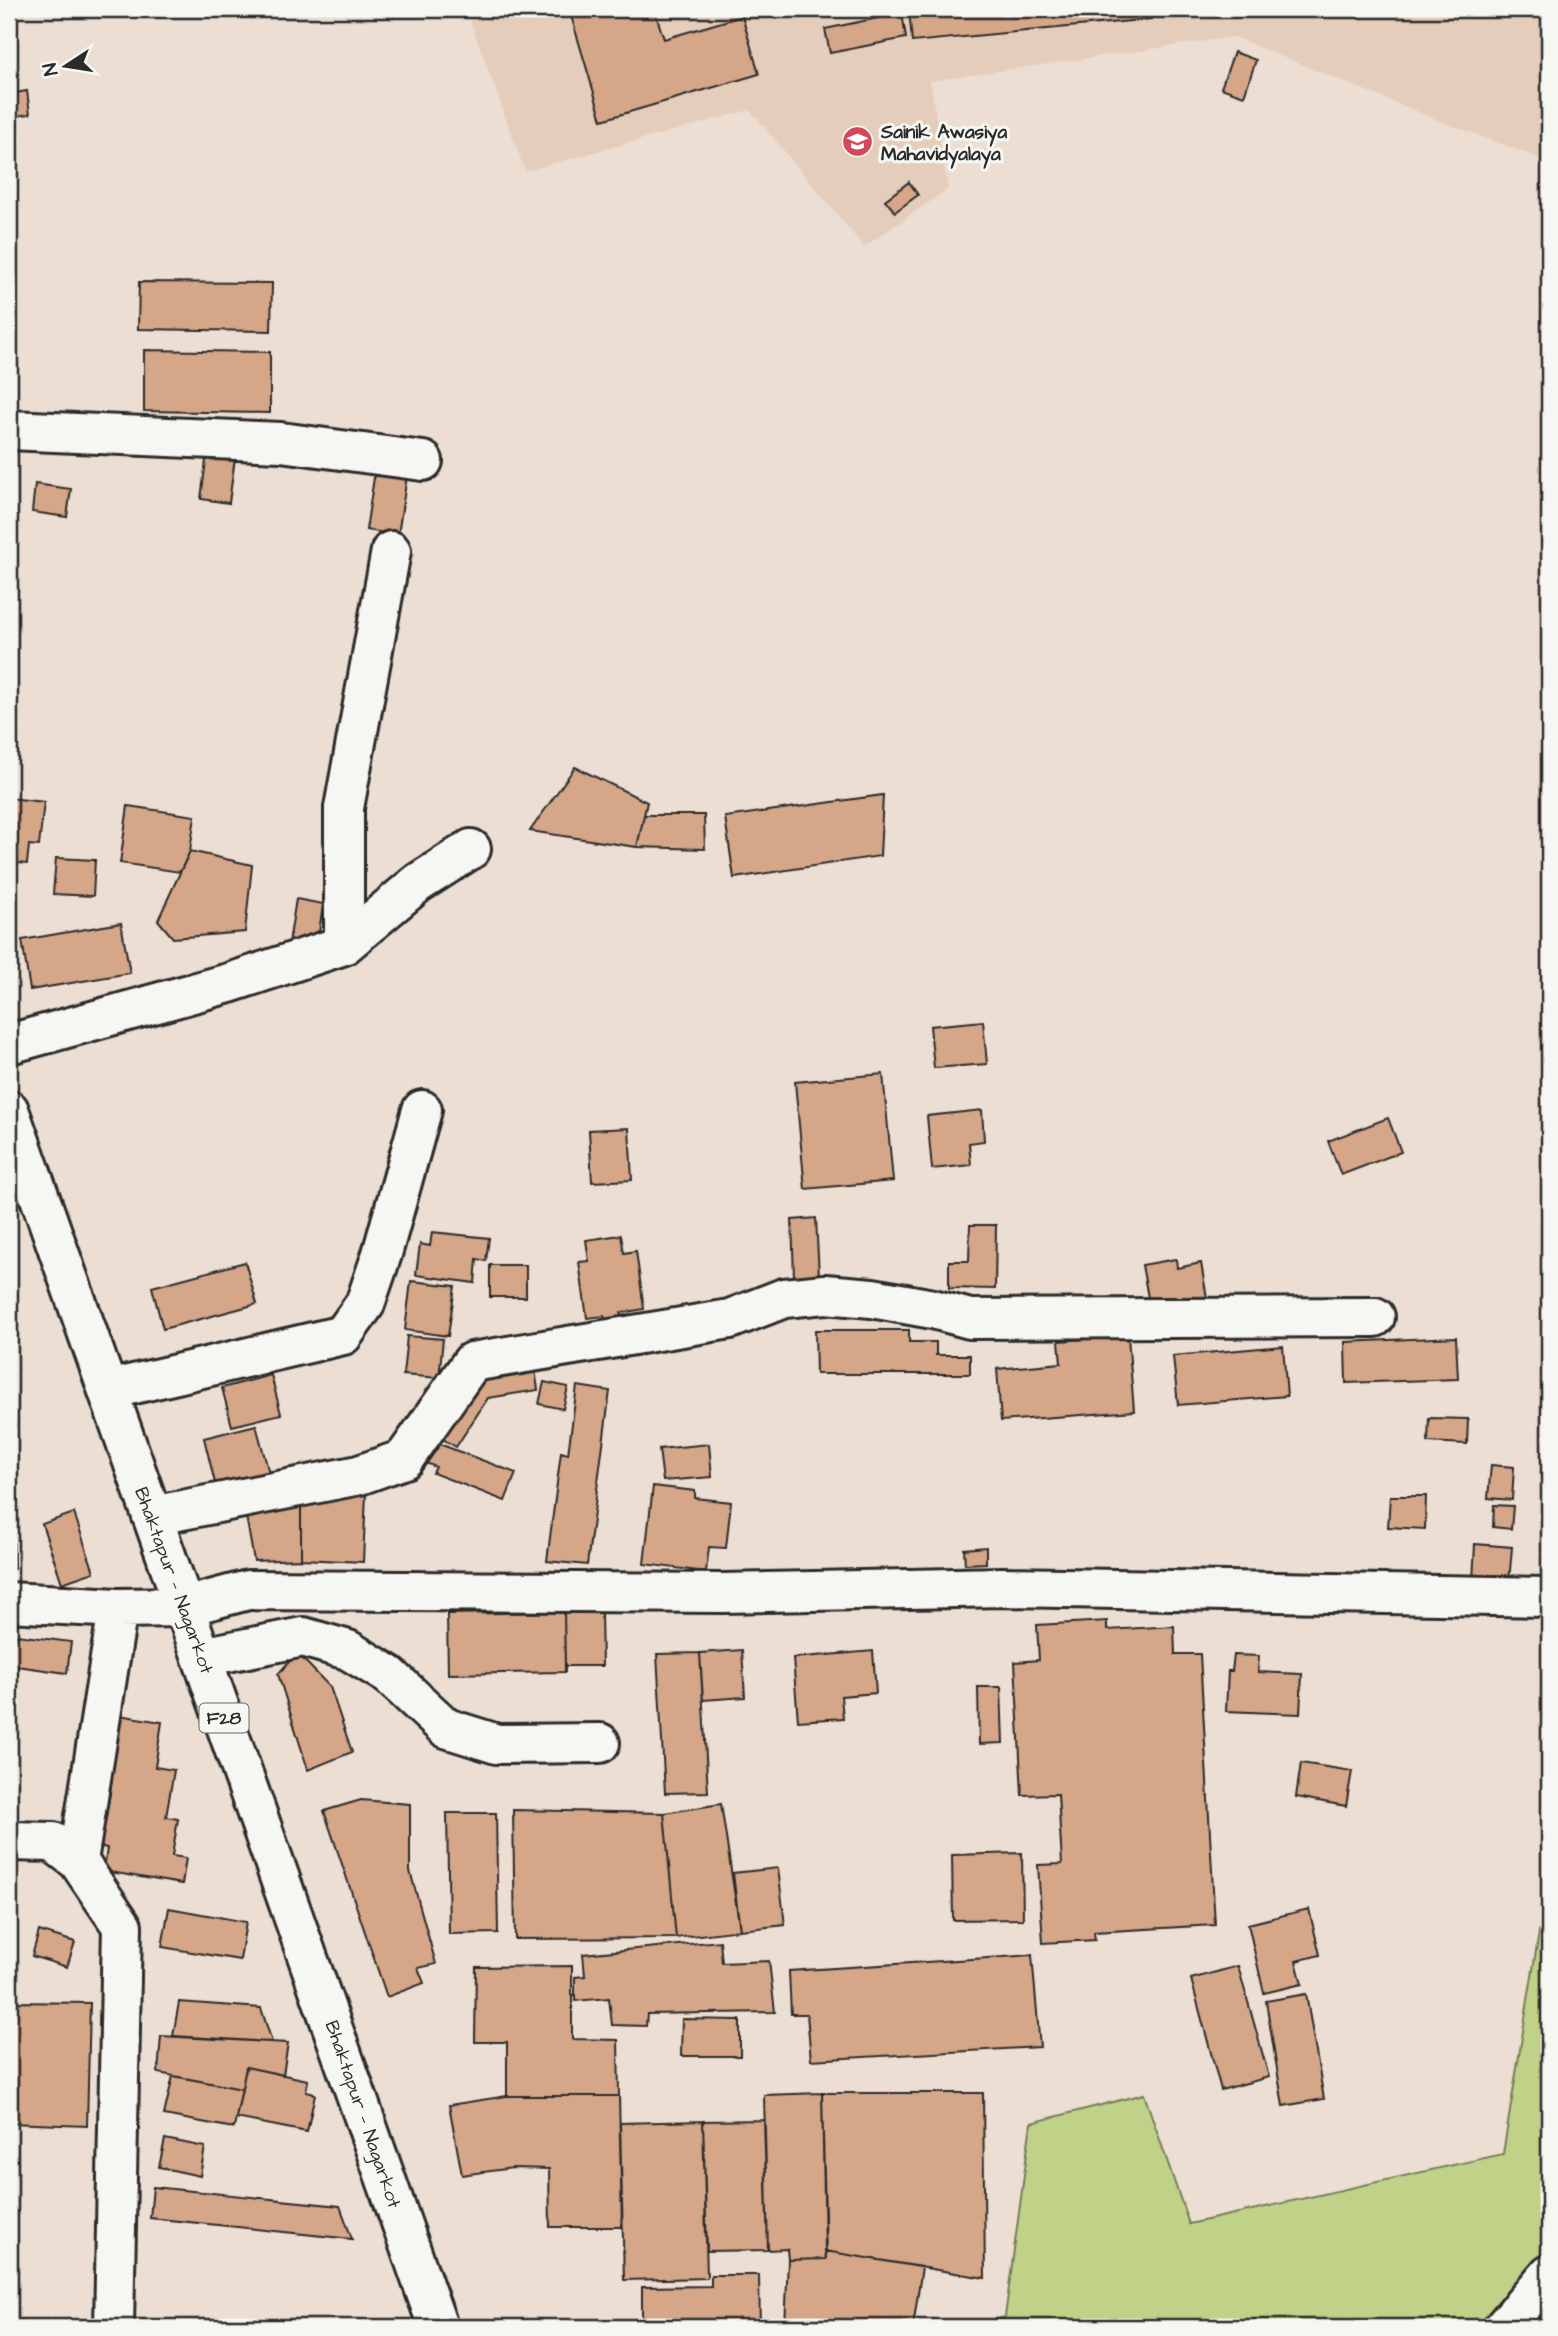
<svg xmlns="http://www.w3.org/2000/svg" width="1558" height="2336" viewBox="0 0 1558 2336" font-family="'Architects Daughter',sans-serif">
	<rect width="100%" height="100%" fill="#ecded2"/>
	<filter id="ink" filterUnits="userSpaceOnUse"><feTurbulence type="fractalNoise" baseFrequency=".0143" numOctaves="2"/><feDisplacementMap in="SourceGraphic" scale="14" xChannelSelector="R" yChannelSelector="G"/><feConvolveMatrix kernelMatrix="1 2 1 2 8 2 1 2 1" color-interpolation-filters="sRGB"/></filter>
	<g filter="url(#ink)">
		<path fill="#e5cdbc" d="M466,9H1549V162L1443,122L1234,37L930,81L948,189L864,247L750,110L525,171Z"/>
		<path fill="#bfd287" stroke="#757e59" stroke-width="2" d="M1549,1871V2327H972L1005,2317L1031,2123L1144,2094L1189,2224L1503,2154Z"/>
		<path fill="#d6a688" stroke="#2b2b2b" stroke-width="2" d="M569,9H654L664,39L742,16L759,74L602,120Z
			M909,9H1150L1151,19L912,42Z
			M902,13L906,38L830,53L825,29Z
			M1234,52L1256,60L1244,96L1221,88Z
			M27,91L30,114L9,117V94Z
			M909,182L918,195L895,212L885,200Z
			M139,282L272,283L271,331L138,329Z
			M144,350L270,352V413L144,411Z
			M208,445L236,450L229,503L201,499Z
			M375,471L407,476L398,535L366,530Z
			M35,484L71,489L67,517L32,512Z
			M575,767L647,802L637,847L530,831Z
			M883,795L880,856L734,878L725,817Z
			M9,798L44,802L39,846L29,845L27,864L9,862Z
			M128,806L195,816L190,851L180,872L120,863Z
			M644,815H704L705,849L637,847Z
			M190,851L252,865L245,932L173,938L158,920Z
			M56,858L95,860L93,896L53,894Z
			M296,899L323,904L317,947L289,943Z
			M121,923L130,973L30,990L22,940Z
			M983,1021L987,1064L934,1068L930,1026Z
			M883,1074L893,1181L805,1189L795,1082Z
			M982,1110L984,1141L969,1143L971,1165L932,1169L927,1116Z
			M1388,1118L1401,1152L1341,1175L1328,1141Z
			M629,1128L632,1180L592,1182L589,1130Z
			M816,1218L819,1276L794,1278L792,1220Z
			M970,1225H996L995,1289L949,1288V1261H969Z
			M432,1232L489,1238L486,1261L477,1259L475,1283L416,1275L420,1244L430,1246Z
			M621,1235L624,1253L636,1251L644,1309L621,1313L622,1322L606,1324L604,1316L587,1318L579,1262L589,1261L586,1240Z
			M1176,1259L1177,1268L1201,1263L1208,1304L1151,1314L1142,1265Z
			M245,1262L257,1304L163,1329L152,1287Z
			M490,1265H526V1297H490Z
			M411,1281L455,1286L448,1336L405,1330Z
			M815,1330H909V1342H936V1355H970V1374H816Z
			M407,1336L443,1339L439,1378L403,1375Z
			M1128,1336L1134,1411L1001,1421L997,1369L1061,1363L1059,1341Z
			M1456,1337L1458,1379L1346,1383L1345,1342Z
			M1283,1346L1287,1396L1178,1405L1173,1356Z
			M534,1362L538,1390L488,1398L456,1447L436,1435L478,1372Z
			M271,1375L281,1414L232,1426L222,1388Z
			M544,1382L568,1387L563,1409L539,1404Z
			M577,1386L610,1391L587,1565L547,1561L561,1452L568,1454Z
			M1429,1418L1468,1419L1467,1444L1428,1442Z
			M256,1425L269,1473L216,1487L204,1438Z
			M426,1439L516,1473L505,1501L433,1473L436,1467L418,1460Z
			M9,1440L13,1451L14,1569H9Z
			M709,1444L712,1477L663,1481L659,1449Z
			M1491,1465L1514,1467L1512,1500L1488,1498Z
			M653,1486L695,1491V1498L731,1502L726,1548L709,1547L706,1572L644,1564Z
			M366,1494L363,1562L301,1559V1504Z
			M1390,1496H1426L1425,1529L1388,1527Z
			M301,1504V1559L254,1561L246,1516Z
			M1494,1505L1513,1506L1511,1529L1493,1527Z
			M74,1513L94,1572L62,1583L42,1524Z
			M1475,1544L1512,1547L1509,1583L1473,1580Z
			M986,1547V1563L965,1564L964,1549Z
			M564,1612L565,1672L448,1674L447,1614Z
			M564,1612H601L602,1666H565Z
			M1107,1621V1630L1174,1626L1175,1654H1200L1215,1925L1094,1932L1095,1940L1043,1943L1038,1865L1062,1864L1058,1794L1022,1795L1015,1662L1039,1660L1037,1625Z
			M9,1634L71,1642L67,1673L9,1665Z
			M742,1650L745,1697L703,1700L700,1653Z
			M873,1651L876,1693L841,1696L843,1718L798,1721L793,1658Z
			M297,1653L330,1687L352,1752L308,1770L278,1674Z
			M700,1653L708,1792L665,1793L657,1654Z
			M1234,1655L1259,1656L1258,1672L1302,1674L1300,1714L1226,1711L1228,1671H1232Z
			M978,1687H1001L1003,1743L979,1744Z
			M106,1713L162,1722L155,1767L174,1770L166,1817L178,1819L172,1856L186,1858L182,1884L104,1871L107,1848L96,1846L102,1809L107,1810L112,1780L104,1778Z
			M1301,1763L1352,1771L1346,1806L1296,1797Z
			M361,1800L410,1804V1871L436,1964L418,1968L424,1983L387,1997L324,1811Z
			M721,1804L740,1930L676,1938L664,1813Z
			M513,1810L664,1813L676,1938L515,1939Z
			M447,1813H496L498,1933L449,1934Z
			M1022,1853L1023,1919L953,1920L952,1855Z
			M778,1868L785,1925L740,1930L733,1873Z
			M169,1908L246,1922L240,1960L162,1947Z
			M1309,1909L1320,1955L1296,1961L1302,1984L1264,1993L1248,1924Z
			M39,1931L75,1942L67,1967L32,1956Z
			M720,1941L722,1963L769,1961L775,2012L647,2014L646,2026L612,2025L609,1998L575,2001V1977L585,1976L583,1954Z
			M1032,1955L1040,2047L811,2060L807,2014H791L789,1971Z
			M572,1966V2039L618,2040L619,2096H507V2042H475L476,1967Z
			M1238,1966L1269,2077L1221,2090L1191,1979Z
			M1306,1994L1324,2099L1283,2106L1266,2001Z
			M9,2002L90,2003L87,2126L9,2123Z
			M179,2002L261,2008L272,2042L173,2036Z
			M682,2019L740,2020V2056H681Z
			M161,2036L288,2043L283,2075L246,2067L242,2089L158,2073Z
			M246,2067L308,2080L306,2092L315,2094L307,2132L236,2118Z
			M173,2076L242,2089L234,2128L164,2115Z
			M822,2093H983L985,2278L825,2251Z
			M822,2093L826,2259L788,2260L787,2249L768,2250L764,2095Z
			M507,2096H619L622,2227H550L549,2169L513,2168L462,2175L449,2105Z
			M764,2120L768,2250L707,2251L703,2121Z
			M703,2121L707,2278L624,2280L620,2123Z
			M165,2139L205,2147L200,2176L159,2167Z
			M153,2187L340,2206L352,2239L150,2218Z
			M825,2251L922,2267L913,2327H785L788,2260L826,2259Z
			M711,2275H759L760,2327H630V2323H642V2287L711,2286Z"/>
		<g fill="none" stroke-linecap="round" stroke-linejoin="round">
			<defs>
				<path id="minor" d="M9,430L281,442L423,461
					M344,945V808L391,551
					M9,1044L229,983L344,945L418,883L471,849
					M108,1390L343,1335L365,1304L382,1254L422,1110
					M152,1516L359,1475L404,1459L472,1362L730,1319L784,1298L825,1294L872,1298L933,1309L970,1319L1375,1317
					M9,1602L118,1608L184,1607L248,1590L722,1593L1003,1587L1549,1597
					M202,1657L303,1637L348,1650L389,1675L446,1728L497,1744L600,1743
					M9,1841L53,1842L78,1861
					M114,2327L122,1926L78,1861L118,1608
					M1504,2327L1549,2274"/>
				<path id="major" d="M9,1110L438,2327"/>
			</defs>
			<use href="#minor" stroke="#2b2b2b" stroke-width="44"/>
			<use href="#major" stroke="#2b2b2b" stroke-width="44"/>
			<use href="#minor" stroke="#f6f6f2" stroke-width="38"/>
			<use href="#major" stroke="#f6f6f2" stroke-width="38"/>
		</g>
	</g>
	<defs>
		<symbol id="school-disc" viewBox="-11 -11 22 22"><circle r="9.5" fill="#d1495b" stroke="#f6f6f2"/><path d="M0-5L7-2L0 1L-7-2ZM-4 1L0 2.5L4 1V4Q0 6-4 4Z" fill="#fff"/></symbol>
	</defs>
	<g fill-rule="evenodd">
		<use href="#school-disc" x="840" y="124" width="35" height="35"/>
	</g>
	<g text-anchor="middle" stroke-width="6" stroke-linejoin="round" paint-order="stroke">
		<rect fill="#f6f6f2" stroke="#686867" stroke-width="2" x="199.5" y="1703.5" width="49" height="29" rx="5"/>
		<g font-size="18" font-weight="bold" fill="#2b2b2b">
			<text x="224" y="1724">F28</text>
		</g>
		<g font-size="19" font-weight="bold" fill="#2b2b2b" stroke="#f6f6f2" text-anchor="start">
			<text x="881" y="138">Sainik Awasiya<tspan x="881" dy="22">Mahavidyalaya</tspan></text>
		</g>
		<g font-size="19" fill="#2b2b2b" stroke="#f6f6f2">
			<text transform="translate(175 1580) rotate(70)" y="7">Bhaktapur — Nagarkot</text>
			<text transform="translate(364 2114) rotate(71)" y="7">Bhaktapur — Nagarkot</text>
		</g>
	</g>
	<rect width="1558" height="2336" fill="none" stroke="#f6f6f2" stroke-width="35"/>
	<rect x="18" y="18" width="1523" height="2301" fill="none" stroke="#2b2b2b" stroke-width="2.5" filter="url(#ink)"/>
	<g transform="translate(66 66) rotate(258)" stroke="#f6f6f2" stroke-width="5" paint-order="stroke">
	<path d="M0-5L12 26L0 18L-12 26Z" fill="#2b2b2b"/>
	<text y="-10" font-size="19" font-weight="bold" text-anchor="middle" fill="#2b2b2b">N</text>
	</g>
</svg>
